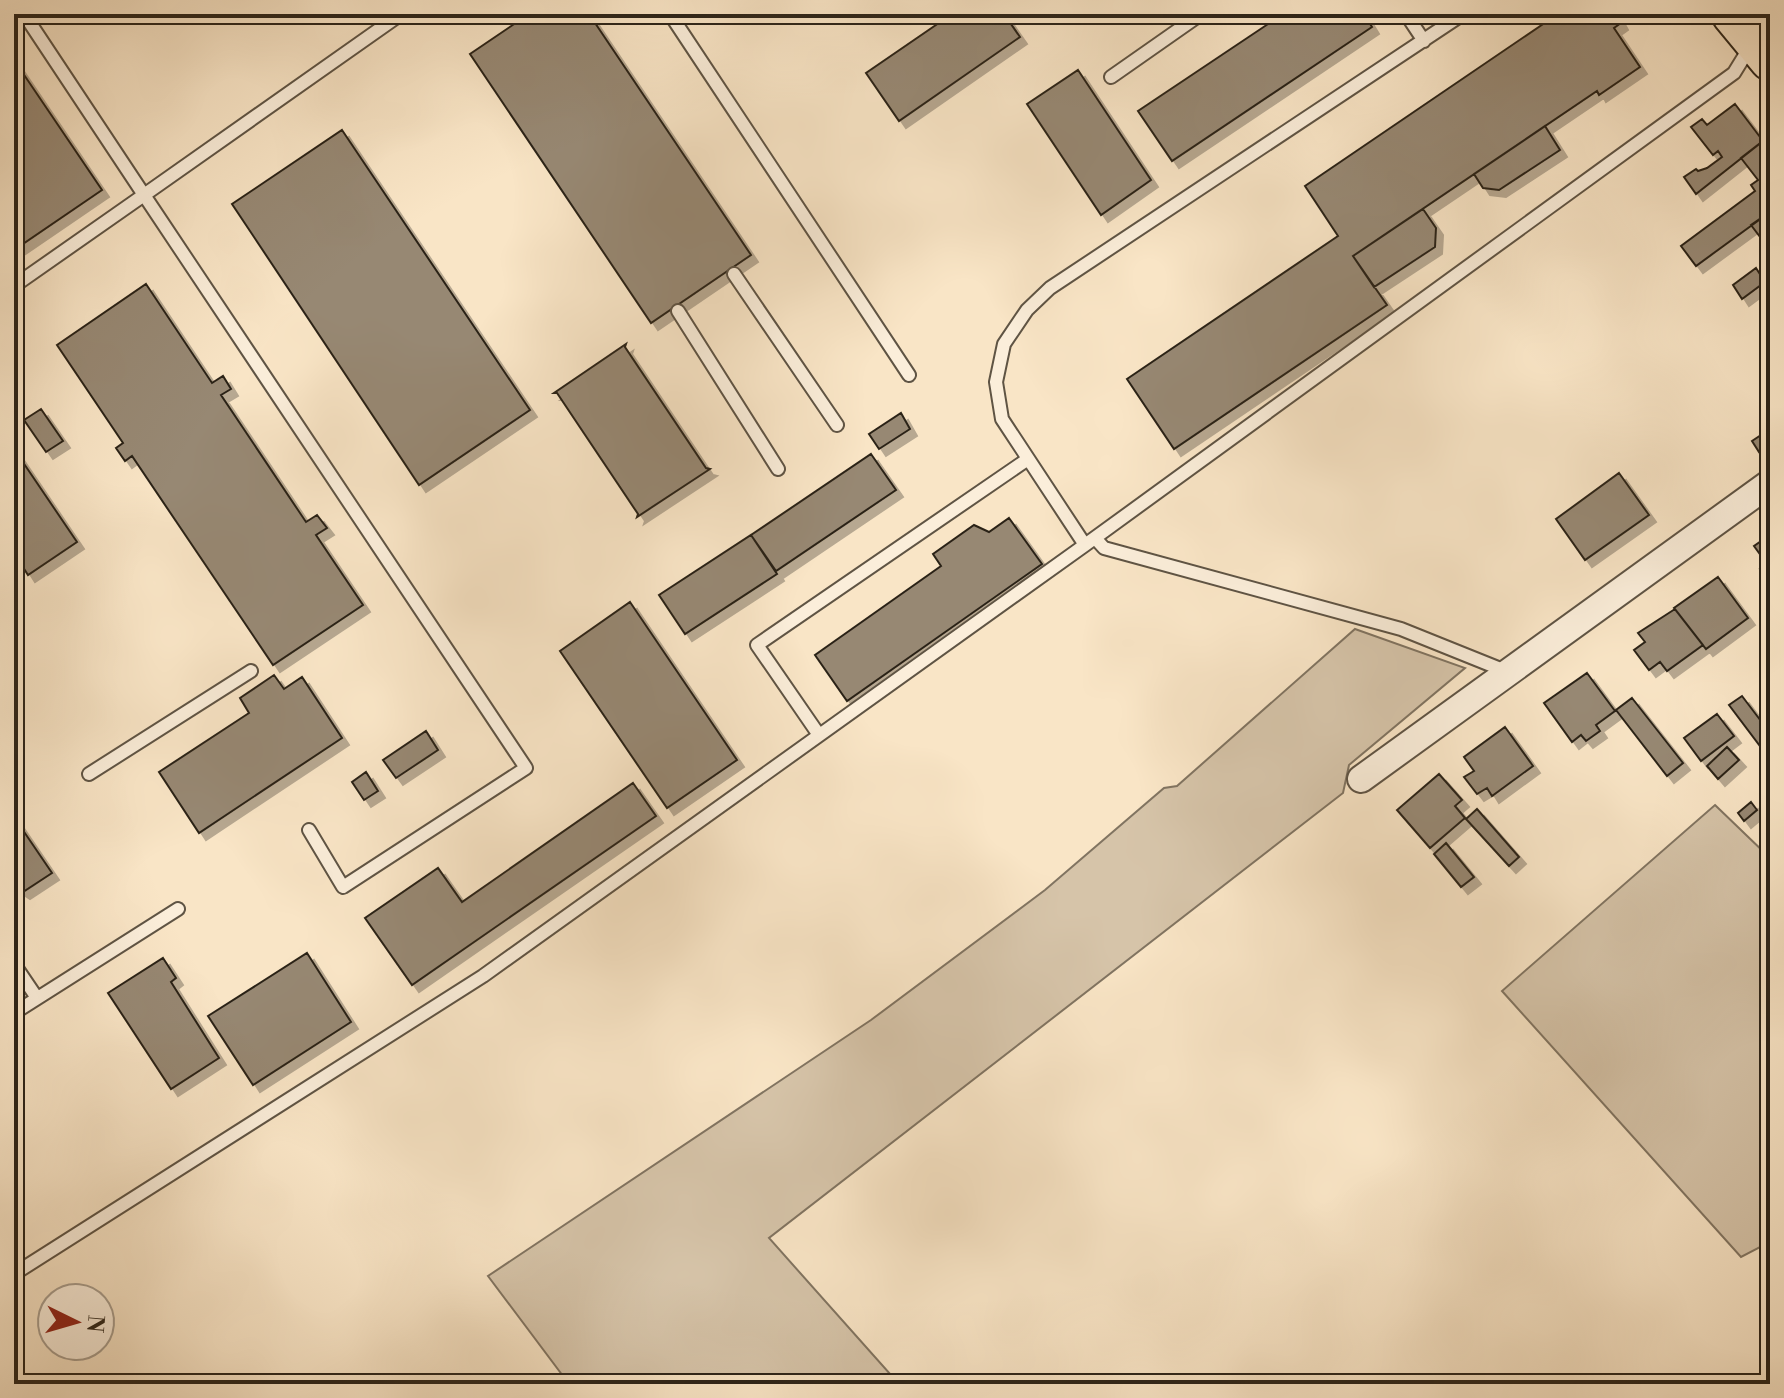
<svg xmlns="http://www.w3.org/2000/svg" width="1784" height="1398" viewBox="0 0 1784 1398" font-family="'Libre Bodoni',serif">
	<defs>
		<filter id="shadow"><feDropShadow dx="7" dy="7" stdDeviation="0" flood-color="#0004"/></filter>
	</defs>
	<rect width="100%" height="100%" fill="#f9e5c6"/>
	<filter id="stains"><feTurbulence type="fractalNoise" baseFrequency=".0025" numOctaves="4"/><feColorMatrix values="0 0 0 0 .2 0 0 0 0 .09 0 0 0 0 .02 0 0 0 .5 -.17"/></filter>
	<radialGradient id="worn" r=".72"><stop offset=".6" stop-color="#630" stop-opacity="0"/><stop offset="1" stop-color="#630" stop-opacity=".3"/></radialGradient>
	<path fill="#d6c4a9" stroke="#817461" stroke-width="2" d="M1355,629L1465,668L1349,765L1343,793L769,1238L899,1384H569L488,1276L871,1020L1045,890L1164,788L1177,786Z
		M1715,805L1770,858V1242L1741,1257L1502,991Z"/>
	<path fill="#978873" stroke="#2c2419" stroke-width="2" filter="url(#shadow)" d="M529,14H589L751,255L651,323L470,54Z
		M952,14H1004L1020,37L899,121L866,73Z
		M1283,14H1364L1372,27L1172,161L1138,111Z
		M1550,14H1616L1621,23L1614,28L1640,67L1599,95L1597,91L1353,256L1387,305L1174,449L1127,379L1338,236L1305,186L1549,20L1546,16Z
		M14,60L102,190L14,250Z
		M1078,70L1151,180L1101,215L1027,104Z
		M1735,104L1763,141L1696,194L1684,177L1696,169L1698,171L1707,168L1722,157L1718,151L1713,155L1691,127L1702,119L1707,125Z
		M1545,126L1560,150L1499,190L1483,188L1474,174Z
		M342,130L530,410L419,485L232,204Z
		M1763,141L1770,150V212L1696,266L1681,246L1755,191L1751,185L1758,180L1741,158Z
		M1423,209L1436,228L1435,247L1374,287L1353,256Z
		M1770,212V250L1751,225Z
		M1756,268L1765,282L1742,299L1733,285Z
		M146,284L212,383L223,376L231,389L221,395L306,522L317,515L327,528L316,535L363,605L273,665L132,456L125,461L116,448L123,443L57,345Z
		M626,344L625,347L706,468L710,469L637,517L638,514L557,393H554Z
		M41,409L63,441L46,452L24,420Z
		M901,413L910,429L879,449L869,434Z
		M1770,429V444L1759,452L1752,441Z
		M14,449L77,542L28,575L14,553Z
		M871,454L896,490L776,571L751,535Z
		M1619,473L1649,515L1585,560L1556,519Z
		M1009,518L1042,564L847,701L815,655L941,566L933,554L974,525L989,532Z
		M751,535L777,574L685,634L659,595Z
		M1770,535V582L1760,569L1767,564L1754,546Z
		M1718,577L1748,618L1706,649L1674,608Z
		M630,602L737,760L667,808L560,651Z
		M1675,609L1703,645L1667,671L1660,662L1649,670L1634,650L1645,642L1638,633Z
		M1587,673L1615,711L1596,725L1600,731L1586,741L1581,735L1572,742L1544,703Z
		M274,675L284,689L302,677L342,738L199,833L159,772L249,713L240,698Z
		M1742,696L1770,733V745L1763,750L1729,705Z
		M1632,698L1683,763L1667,776L1616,710Z
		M1717,714L1734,736L1701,761L1684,738Z
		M1505,727L1533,766L1492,796L1487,788L1477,794L1464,777L1474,771L1464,757Z
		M426,731L438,750L396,778L383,760Z
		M1727,747L1739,760L1718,779L1707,766Z
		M366,772L378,791L364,800L352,782Z
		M1439,774L1462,800L1455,806L1465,818L1430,848L1397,810Z
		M633,783L656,816L412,985L365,918L438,868L462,902Z
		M1751,802L1757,810L1744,821L1738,813Z
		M1477,809L1519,857L1509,866L1466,819Z
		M14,817L52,873L23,892L14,886Z
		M1446,843L1474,877L1461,887L1434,854Z
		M307,953L351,1022L253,1085L208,1016Z
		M163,958L176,978L171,982L219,1058L171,1089L108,993Z"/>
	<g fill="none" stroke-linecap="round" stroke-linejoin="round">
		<defs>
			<path id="service" d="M670,14L909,375
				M1406,14L1424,41
				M1111,77L1201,14
				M734,274L837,425
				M14,286L144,195L24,14
				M678,311L778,469
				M1095,538L1104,548L1401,629L1508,672
				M1085,545L1002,419L996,382L1004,344L1027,310L1050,288L1463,14
				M819,735L757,645L1028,459
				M89,774L251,671
				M309,830L343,887L526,768L144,195L401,14
				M14,964L37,998
				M14,1013L178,909
				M14,1274L483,976L1085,545L1734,73L1750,47"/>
			<path id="minor" d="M1361,779L1770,483"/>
			<path id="primary" d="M1732,14L1770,60"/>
		</defs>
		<use href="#service" stroke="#5f5444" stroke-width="16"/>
		<use href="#minor" stroke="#5f5444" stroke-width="30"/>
		<use href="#primary" stroke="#2c2419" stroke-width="44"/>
		<use href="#service" stroke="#fbeeda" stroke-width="12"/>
		<use href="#minor" stroke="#fbeeda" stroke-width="26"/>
		<use href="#primary" stroke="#f9e5c6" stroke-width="40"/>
	</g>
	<rect width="1784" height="1398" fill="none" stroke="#f9e5c6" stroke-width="48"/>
	<rect x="16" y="16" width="1752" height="1366" fill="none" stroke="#2c2419" stroke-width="4"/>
	<rect x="24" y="24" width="1736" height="1350" fill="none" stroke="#2c2419" stroke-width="2"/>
	<g transform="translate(76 1322) rotate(95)"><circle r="38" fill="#fbeeda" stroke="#a89d8d" stroke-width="2"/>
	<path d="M0-6L14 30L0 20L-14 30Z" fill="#8f2418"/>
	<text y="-12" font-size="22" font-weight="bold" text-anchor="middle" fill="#2c2419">N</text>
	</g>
	<rect width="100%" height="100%" filter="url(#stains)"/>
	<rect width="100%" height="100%" fill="url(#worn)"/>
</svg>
